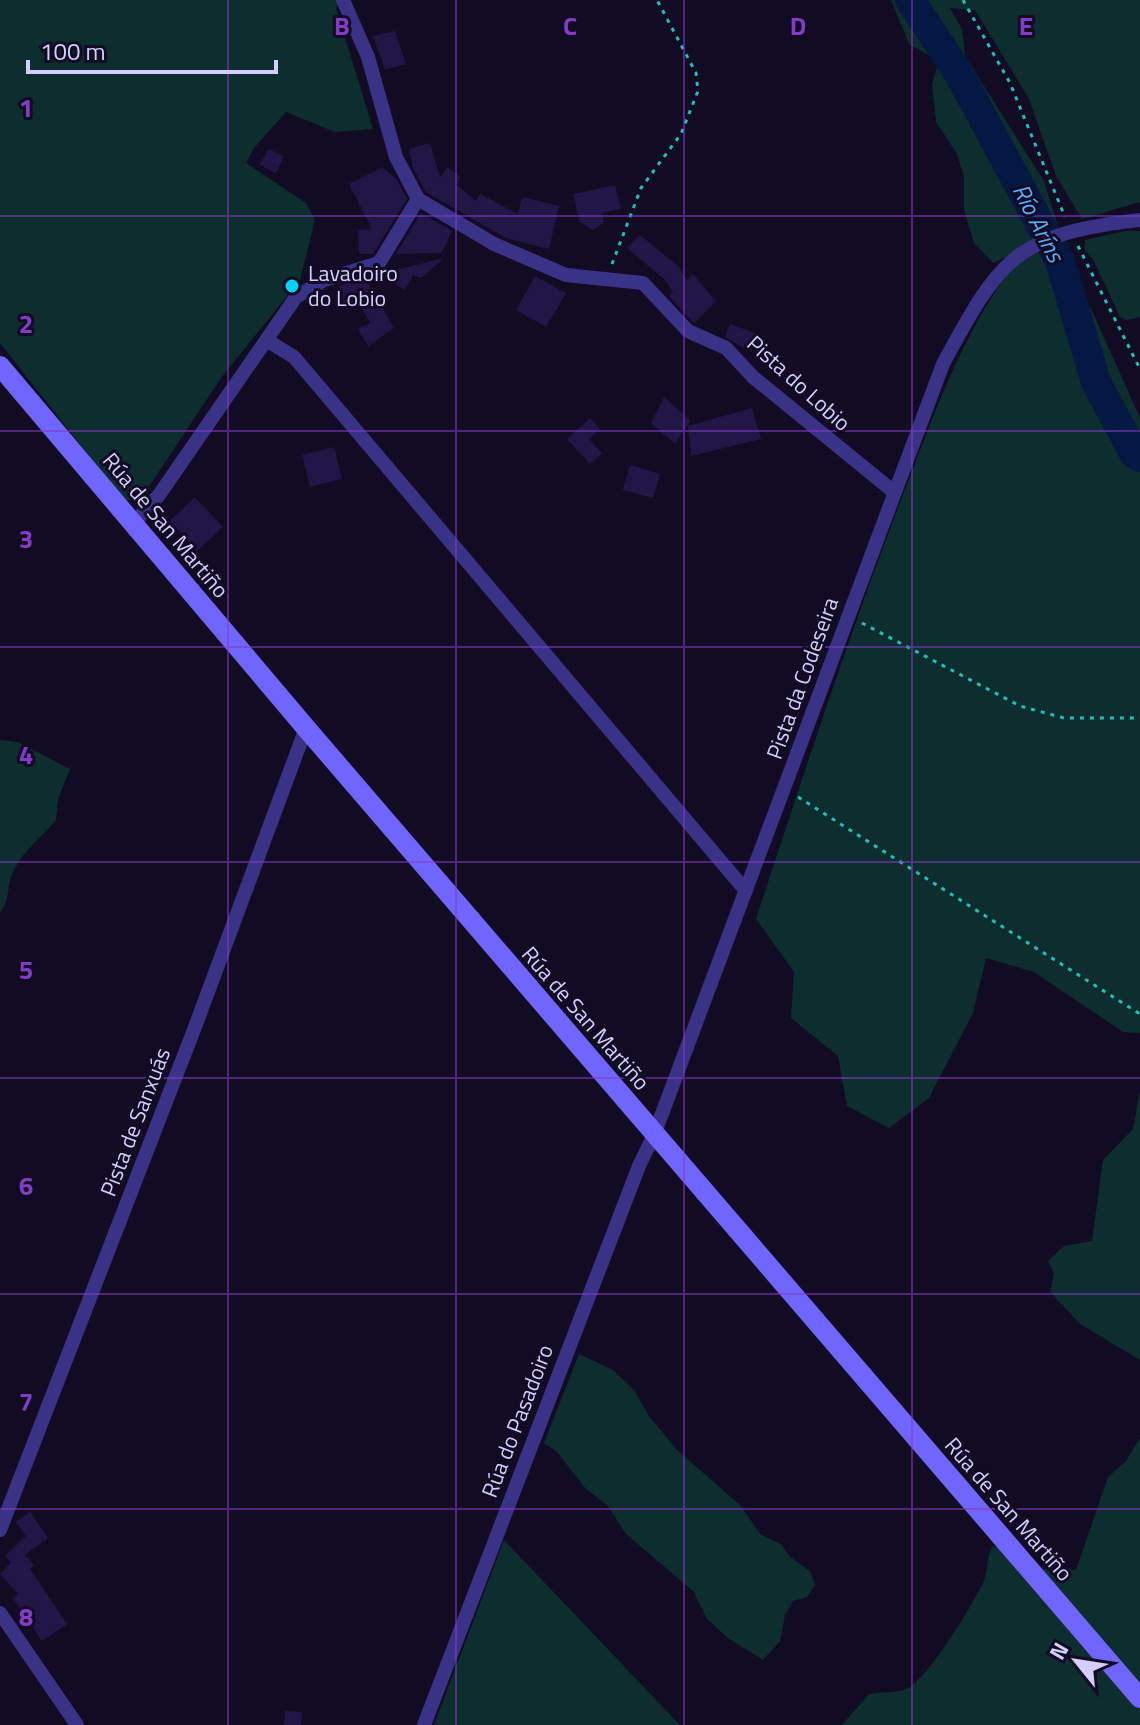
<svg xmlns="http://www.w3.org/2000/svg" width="1140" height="1725" viewBox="0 0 1140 1725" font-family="'Titillium Web',sans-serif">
	<rect width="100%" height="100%" fill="#110c23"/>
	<path fill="#0e2d2e" d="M0,0H341L336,8L373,129L335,132L286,112L254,148L246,163L306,203L315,220L300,280L221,378L140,500H124L0,343Z
		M891,0H1140V202L1082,219L1056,176L1029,99L975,10L950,8L962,29L965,56L1044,181L1067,255L1140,418V1033L1123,1032L1034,972L986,958L973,1013L929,1098L889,1128L847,1106L838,1056L791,1018L794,972L756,919C802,778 848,638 901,500C933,418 960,336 1014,265L1003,258L993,263L974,243L964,210V176L956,152L936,122L932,84L939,61L909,44Z
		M1125,231H1140V317L1126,320L1120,317L1094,261L1085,250V240Z
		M0,740L18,742L70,769L58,799L56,820C42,838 24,849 14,870C6,884 11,899 0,913Z
		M1140,1090V1360L1080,1324L1050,1292L1054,1274L1048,1261L1064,1246L1092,1241L1103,1160L1133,1129Z
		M579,1354L613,1370L634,1390L649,1416L677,1450L740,1505L761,1535L781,1544L790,1557L810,1571L815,1585L807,1597L793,1601L785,1615L780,1641L763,1660L728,1638L707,1619L693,1591L626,1534L608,1506L586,1489L557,1452L544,1443Z
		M1140,1438V1725H842L869,1694C880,1692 896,1693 906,1689C926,1682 973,1604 983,1583C989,1571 985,1560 992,1547L999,1546L1029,1572L1048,1568L1076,1570L1108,1477L1126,1461Z
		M504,1540L680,1725H434Z"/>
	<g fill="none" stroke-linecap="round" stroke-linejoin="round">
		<path stroke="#051843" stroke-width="30" d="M910,0L958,72L1060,261L1096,382L1134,453L1140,457"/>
	</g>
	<path fill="#221646" d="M395,31L406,64L385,70L373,36Z
		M430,143L440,177L448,167L460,177L457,185L476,201L480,194L518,214L522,197L559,206L549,249L506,238L426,192L413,168L409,149Z
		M268,149L284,156L276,173L260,165Z
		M383,167L397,180L407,199L373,254H359L358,230L372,229L349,184Z
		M615,185L621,209L602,213L604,223L592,230L579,221L573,194Z
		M421,213L452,231L444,248L441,253L396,254Z
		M640,235L678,266L687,280L693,274L716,301L694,323L669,296L673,292L664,279L627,248Z
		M444,258L421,278L413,275L405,290L380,274Z
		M535,276L566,293L546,327L516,310Z
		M365,278L394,328L368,346L358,329L370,323L357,299L343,302L339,286Z
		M730,324L758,334L751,352L725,337Z
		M664,397L691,421L675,444L651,423Z
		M752,408L761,439L691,456L688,426Z
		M590,418L600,429L589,439L602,453L590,464L567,439Z
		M334,447L342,479L310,487L302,455Z
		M630,465L660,474L653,498L623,490Z
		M195,497L223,527L197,551L170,521Z
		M30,1512L48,1538L25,1555L34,1565L30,1569L67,1624L42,1641L13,1598L18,1594L0,1574L11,1563L5,1556L26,1536L16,1522Z
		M285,1711L302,1712L301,1725H284Z"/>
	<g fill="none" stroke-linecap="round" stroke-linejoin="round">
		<path stroke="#23bebc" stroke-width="3" stroke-dasharray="4 6" stroke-linecap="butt" d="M963,0L1010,83L1065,217
			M1078,246L1140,369
			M612,264L641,188L681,134L698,91L696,73L657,0
			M862,623L1020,706L1064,718H1140
			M798,797L1140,1014"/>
		<path stroke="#3a3287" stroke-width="14" d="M343,0L368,57L396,157L418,199L494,244L566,275L643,283L688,331L726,348L753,377L894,492
			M268,341L294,357L746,891
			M133,524L159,495L296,297L324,280L379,263L418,199
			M0,1530L195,1027L306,728
			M0,1613L77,1725
			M424,1725L639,1166L654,1135L943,364C1000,258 1016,234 1140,220"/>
		<path stroke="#7065ff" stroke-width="20" d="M0,366L306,728L1140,1698"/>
	</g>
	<path fill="none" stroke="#843cc5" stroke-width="2" stroke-opacity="0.55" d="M228,0V1725M456,0V1725M684,0V1725M912,0V1725M0,216H1140M0,431H1140M0,647H1140M0,862H1140M0,1078H1140M0,1294H1140M0,1509H1140"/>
	<circle fill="#00d3f9" stroke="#110c23" stroke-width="3" cx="292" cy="286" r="8"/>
	<g text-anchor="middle" stroke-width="6" stroke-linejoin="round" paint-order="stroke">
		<g font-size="22" fill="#d6ceff" stroke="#110c23" text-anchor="start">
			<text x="308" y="281">Lavadoiro<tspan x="308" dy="25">do Lobio</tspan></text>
		</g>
		<g font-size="22" fill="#d6ceff" stroke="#110c23">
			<text transform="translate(799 383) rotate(42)" y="8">Pista do Lobio</text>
			<text transform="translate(166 525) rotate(50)" y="8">Rúa de San Martiño</text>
			<text transform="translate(802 678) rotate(-70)" y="8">Pista da Codeseira</text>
			<text transform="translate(586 1018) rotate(49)" y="8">Rúa de San Martiño</text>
			<text transform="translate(135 1122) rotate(-69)" y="8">Pista de Sanxuás</text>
			<text transform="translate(517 1421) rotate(-69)" y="8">Rúa do Pasadoiro</text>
			<text transform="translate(1009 1509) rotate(49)" y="8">Rúa de San Martiño</text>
		</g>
		<g font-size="24" font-style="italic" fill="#5cabff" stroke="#110c23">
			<text transform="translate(1038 223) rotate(63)" y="8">Río Aríns</text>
		</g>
	</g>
	<g font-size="26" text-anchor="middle" font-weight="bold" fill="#843cc5" stroke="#110c23" stroke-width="6" stroke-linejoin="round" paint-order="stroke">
		<text x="342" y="35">B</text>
		<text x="570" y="35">C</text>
		<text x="798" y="35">D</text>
		<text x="1026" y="35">E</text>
		<text x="26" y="117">1</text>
		<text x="26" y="333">2</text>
		<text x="26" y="548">3</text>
		<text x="26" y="764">4</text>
		<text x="26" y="979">5</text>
		<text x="26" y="1195">6</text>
		<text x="26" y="1411">7</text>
		<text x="26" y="1626">8</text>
	</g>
	<g transform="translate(1076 1661) rotate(300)" stroke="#110c23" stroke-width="6" paint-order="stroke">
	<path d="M0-6L14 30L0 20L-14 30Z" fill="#d6ceff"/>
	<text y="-12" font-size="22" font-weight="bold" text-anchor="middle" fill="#d6ceff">N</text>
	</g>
	<path d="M28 60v12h248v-12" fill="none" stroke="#d6ceff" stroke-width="4"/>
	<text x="40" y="60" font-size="24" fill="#d6ceff" stroke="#110c23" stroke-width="6" paint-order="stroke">100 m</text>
</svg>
